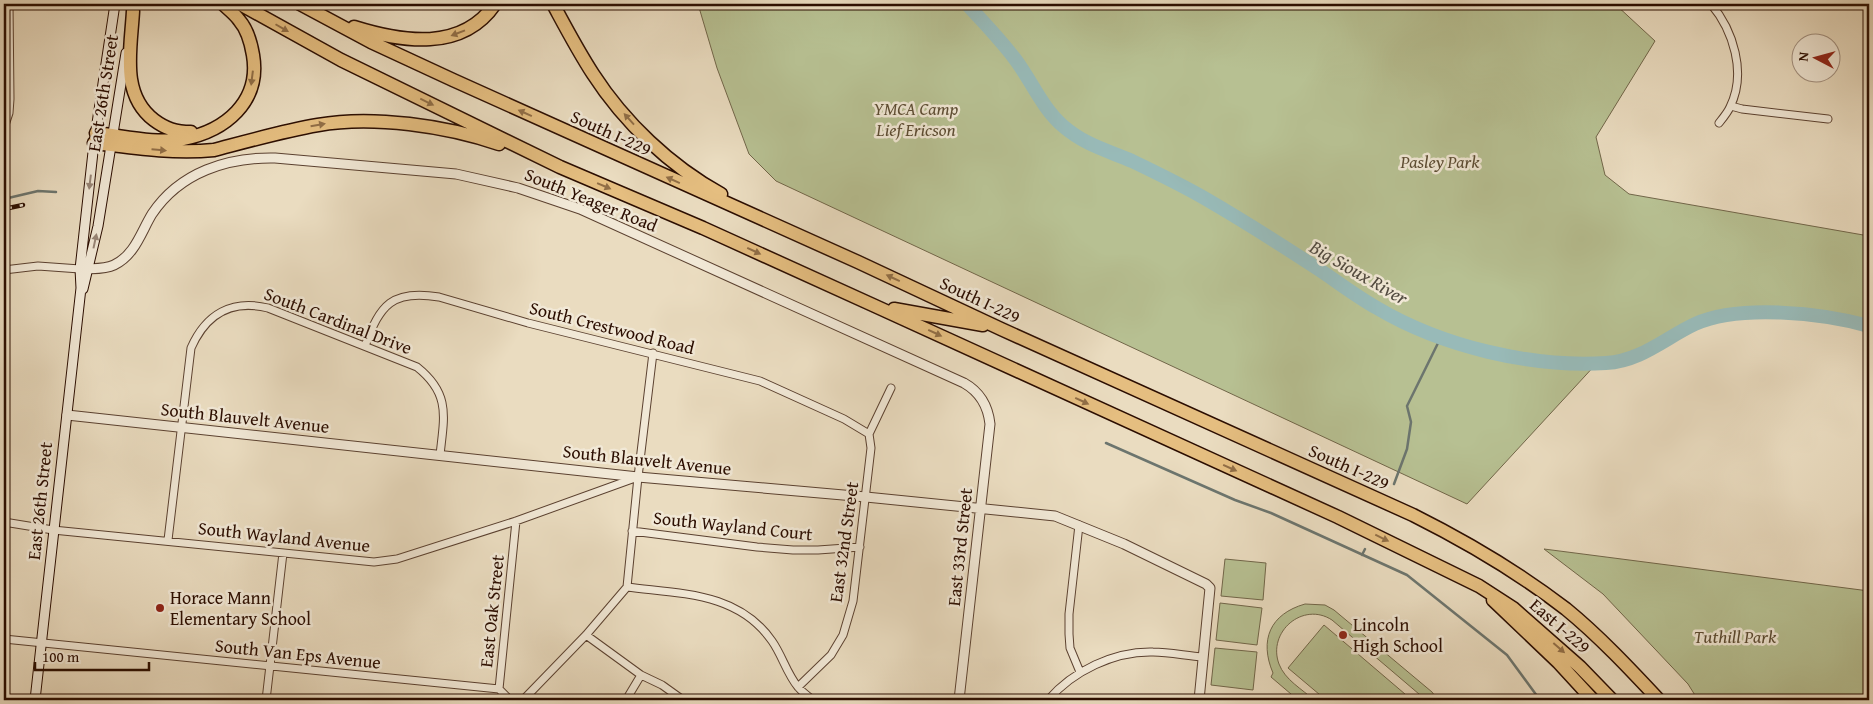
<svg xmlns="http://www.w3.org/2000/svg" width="1873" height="704" viewBox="0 0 1873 704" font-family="'Gentium Book Plus',serif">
	<rect width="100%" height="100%" fill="#eadcc0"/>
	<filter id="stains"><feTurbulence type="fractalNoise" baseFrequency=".004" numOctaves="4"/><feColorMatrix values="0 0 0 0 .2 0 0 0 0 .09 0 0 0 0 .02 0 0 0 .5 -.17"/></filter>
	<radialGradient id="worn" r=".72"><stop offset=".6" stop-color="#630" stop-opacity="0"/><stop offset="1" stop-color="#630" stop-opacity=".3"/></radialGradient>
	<path fill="#b7c092" stroke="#716649" d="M698,4H1615L1655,41L1596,137L1605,175L1629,194L1869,236V326C1823,313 1739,303 1695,324C1660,341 1638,364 1597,363L1467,504L776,181L749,154L717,68Z
		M1544,549L1869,591V700H1698L1688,684L1603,594Z
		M1225,559L1266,563L1263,600L1221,596Z
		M1220,603L1262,608L1257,645L1216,640Z
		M1305,604L1325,605L1334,610L1432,692L1438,700H1426L1332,620C1303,601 1267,632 1279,664C1285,680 1302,689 1314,700H1298L1271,677L1273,673C1259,640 1270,614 1305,604Z
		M1324,625L1412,700H1326L1288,668Z
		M1215,648L1257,652L1253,690L1211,685Z"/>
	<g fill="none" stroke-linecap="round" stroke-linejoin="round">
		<path stroke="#6c756e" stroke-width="2.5" d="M4,199L38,191L56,192
			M1106,443L1235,500L1271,513L1407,575L1507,655L1540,700
			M1394,484L1407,449L1411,422L1407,406L1441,337
			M1362,555L1365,549"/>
		<path stroke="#98bab8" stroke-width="14" d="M967,4C983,22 1000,39 1015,59C1031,80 1042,108 1063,126C1085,145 1106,150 1132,161C1157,173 1182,185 1206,199C1242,220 1277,242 1312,265C1334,279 1354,295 1377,308C1441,346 1531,368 1606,363C1641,361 1665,338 1695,324C1740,304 1822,313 1869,326"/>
		<defs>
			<path id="minor" d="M1711,4C1733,30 1747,73 1730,107C1728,112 1723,118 1719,123
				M1731,106L1742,109L1828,119
				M4,128L9,113L10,99L9,4
				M4,270L38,266L80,269
				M365,346C380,305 392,289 439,297L528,323L760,381L844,419L869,434
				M4,522L53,530L374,562L397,559L516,521L635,478
				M1079,525L1069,614V634L1070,648L1080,672
				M632,531L757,547L793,550H818L860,547
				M168,540L191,348C206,314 232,299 268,308L417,367C451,394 444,417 440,455
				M627,587L638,477L653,353
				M627,587C681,594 738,592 772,641C782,655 787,674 798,687C802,692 808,696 813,700
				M586,635L641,675L662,685L683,700
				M4,639L499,689
				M798,687L831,655L843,635L853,601L871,448L869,434L891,388
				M266,700L283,553
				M510,700L499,689L516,521
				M523,700L586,635L627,587
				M626,700L641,675
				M1048,700C1073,671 1114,651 1153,652C1170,652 1187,656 1203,657"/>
			<path id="tertiary" d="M81,269C92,268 104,270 114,265C135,255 141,232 152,214C180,172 228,157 275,158L456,174L518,188L580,209L964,383C980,392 988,406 990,424L959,700
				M67,415L638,477L866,497L1055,516L1124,544L1206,584L1210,588L1199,700"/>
			<path id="secondary" d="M83,289L98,226L126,53
				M35,700L81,288L80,269L94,143L115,4"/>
			<path id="motorway" d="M240,4L341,60L560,167L703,228L875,306L1338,517L1479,586L1513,608L1580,667L1612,700
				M300,4L371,42L453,80L858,262L1001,329L1413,515C1467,542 1518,572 1566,609C1599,636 1630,669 1659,700
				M553,4C566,28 578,51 593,74C624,122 670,166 721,194
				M133,11C131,49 120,94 154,120C166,129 176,132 191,132
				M354,27C402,42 462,52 495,4
				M96,133C124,136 156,144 183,139C225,131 261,102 253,55C251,43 247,29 239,20C235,14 228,9 223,4
				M94,143C134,148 174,154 214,150C248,141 283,131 318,125C372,115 447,126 499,144
				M894,309L983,325
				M1493,600L1558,662L1593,700"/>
		</defs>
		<use href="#minor" stroke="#5b4130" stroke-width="9"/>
		<use href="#tertiary" stroke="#5b4130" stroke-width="11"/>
		<use href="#secondary" stroke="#2b0d00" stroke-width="11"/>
		<use href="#motorway" stroke="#2b0d00" stroke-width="15"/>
		<use href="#minor" stroke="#f1e8d6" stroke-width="7"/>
		<use href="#tertiary" stroke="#f1e8d6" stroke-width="9"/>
		<use href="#secondary" stroke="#f1e8d6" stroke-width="9"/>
		<use href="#motorway" stroke="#e5be80" stroke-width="12"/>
		<defs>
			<path id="rail" d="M4,209L23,205"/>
		</defs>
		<use href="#rail" stroke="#2b0d00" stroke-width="4.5"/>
		<use href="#rail" stroke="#f1e8d6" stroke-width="2.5" stroke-dasharray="8" stroke-linecap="butt"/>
	</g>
	<defs><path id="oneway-solid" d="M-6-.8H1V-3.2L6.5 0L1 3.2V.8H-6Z" transform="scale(1.25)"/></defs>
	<g fill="#916e46">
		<use href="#oneway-solid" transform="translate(282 28) rotate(30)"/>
		<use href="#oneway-solid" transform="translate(458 33) rotate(159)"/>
		<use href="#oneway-solid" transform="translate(252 78) rotate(97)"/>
		<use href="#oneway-solid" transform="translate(427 102) rotate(26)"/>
		<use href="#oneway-solid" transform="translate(525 113) rotate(-156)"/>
		<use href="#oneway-solid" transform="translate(629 119) rotate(-132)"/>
		<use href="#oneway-solid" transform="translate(318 125) rotate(-10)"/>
		<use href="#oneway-solid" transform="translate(159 150) rotate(5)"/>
		<use href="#oneway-solid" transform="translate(673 180) rotate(-156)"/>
		<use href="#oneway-solid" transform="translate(604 186) rotate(23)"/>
		<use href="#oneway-solid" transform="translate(754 251) rotate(25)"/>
		<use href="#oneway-solid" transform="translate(893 278) rotate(-155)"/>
		<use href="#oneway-solid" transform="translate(935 333) rotate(25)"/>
		<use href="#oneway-solid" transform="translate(1082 401) rotate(25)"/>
		<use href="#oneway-solid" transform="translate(1230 468) rotate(24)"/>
		<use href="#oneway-solid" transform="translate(1382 538) rotate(26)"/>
		<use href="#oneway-solid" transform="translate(1559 648) rotate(41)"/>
	</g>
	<g fill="#988576">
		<use href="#oneway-solid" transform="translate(90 182) rotate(97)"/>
		<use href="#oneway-solid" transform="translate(95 241) rotate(-78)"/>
	</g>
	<g fill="#8f2418" stroke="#f1e8d6" stroke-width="2">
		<circle cx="160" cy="608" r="5"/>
		<circle cx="1343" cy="635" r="5"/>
	</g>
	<g text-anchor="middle" stroke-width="5" stroke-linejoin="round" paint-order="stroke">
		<g font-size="18" fill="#2b0d00" stroke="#f1e8d6">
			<text transform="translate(103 93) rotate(-81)" y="6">East 26th Street</text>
			<text transform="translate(611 133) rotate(24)" y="6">South I-229</text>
			<text transform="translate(591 200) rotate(22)" y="6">South Yeager Road</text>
			<text transform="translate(980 300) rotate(25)" y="6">South I-229</text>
			<text transform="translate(338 321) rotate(21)" y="6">South Cardinal Drive</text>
			<text transform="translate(612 328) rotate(14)" y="6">South Crestwood Road</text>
			<text transform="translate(245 418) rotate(6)" y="6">South Blauvelt Avenue</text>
			<text transform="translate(647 460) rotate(6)" y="6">South Blauvelt Avenue</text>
			<text transform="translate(1349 467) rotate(24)" y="6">South I-229</text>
			<text transform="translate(40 501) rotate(-84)" y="6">East 26th Street</text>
			<text transform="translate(733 526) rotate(6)" y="6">South Wayland Court</text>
			<text transform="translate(284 537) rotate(6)" y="6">South Wayland Avenue</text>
			<text transform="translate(844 542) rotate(-82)" y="6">East 32nd Street</text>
			<text transform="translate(960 547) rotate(-84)" y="6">East 33rd Street</text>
			<text transform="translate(492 611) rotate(-84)" y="6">East Oak Street</text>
			<text transform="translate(1560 626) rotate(41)" y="6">East I-229</text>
			<text transform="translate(298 654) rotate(6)" y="6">South Van Eps Avenue</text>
		</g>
		<g font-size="18" font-style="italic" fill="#5c4c33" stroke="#f1e8d6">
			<text x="916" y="115">YMCA Camp<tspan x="916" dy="21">Lief Ericson</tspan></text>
			<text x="1440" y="168">Pasley Park</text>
			<text x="1735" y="643">Tuthill Park</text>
		</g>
		<g font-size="18" fill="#2b0d00" stroke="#f1e8d6" text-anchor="start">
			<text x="170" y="604">Horace Mann<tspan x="170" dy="21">Elementary School</tspan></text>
			<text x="1353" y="631">Lincoln<tspan x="1353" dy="21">High School</tspan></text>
		</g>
		<g font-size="19" font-style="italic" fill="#514a40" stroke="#f1e8d6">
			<text transform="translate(1359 272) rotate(30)" y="7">Big Sioux River</text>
		</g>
	</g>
	<rect width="1873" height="704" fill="none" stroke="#eadcc0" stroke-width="20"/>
	<rect x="5" y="5" width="1863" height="694" fill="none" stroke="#2b0d00" stroke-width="2.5"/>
	<rect x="10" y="10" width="1853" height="684" fill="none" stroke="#2b0d00"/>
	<g transform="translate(1816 58) rotate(276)"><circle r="24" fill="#f1e8d6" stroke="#a29080"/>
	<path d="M0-4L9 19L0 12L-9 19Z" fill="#8f2418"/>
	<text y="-8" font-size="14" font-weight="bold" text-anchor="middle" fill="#2b0d00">N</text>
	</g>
	<path d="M35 662v8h114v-8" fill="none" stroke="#2b0d00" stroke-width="2.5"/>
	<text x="42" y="662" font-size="15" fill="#2b0d00" stroke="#f1e8d6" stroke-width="4" paint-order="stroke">100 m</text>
	<rect width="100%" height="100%" filter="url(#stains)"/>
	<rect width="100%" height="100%" fill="url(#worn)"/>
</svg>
